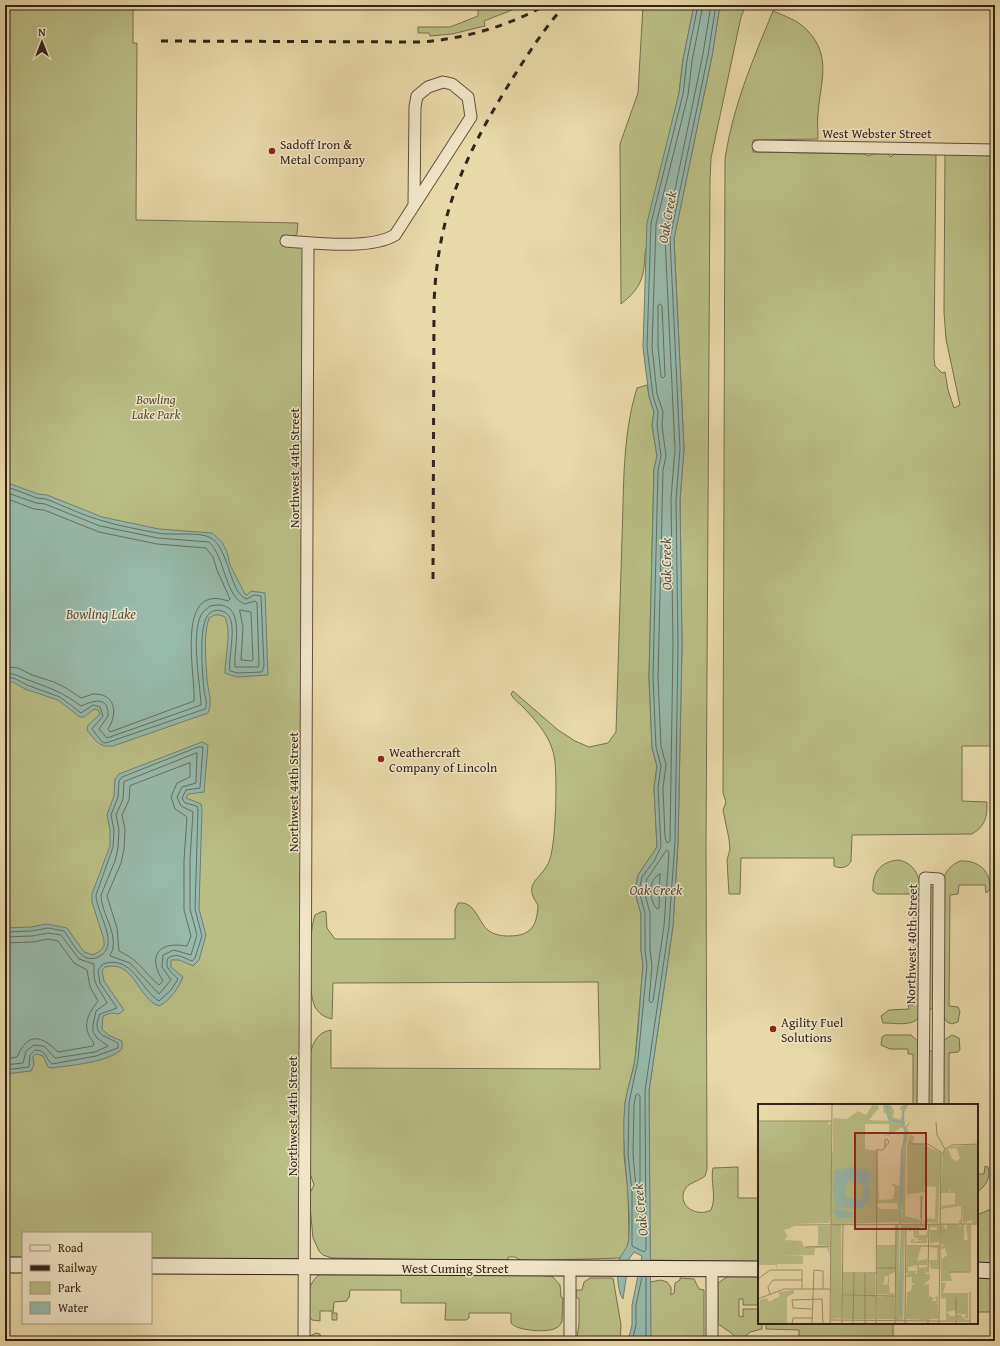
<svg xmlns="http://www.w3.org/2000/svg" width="1000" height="1346" viewBox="0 0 1000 1346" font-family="'Gentium Book Plus',serif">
	<rect width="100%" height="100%" fill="#e8d9a8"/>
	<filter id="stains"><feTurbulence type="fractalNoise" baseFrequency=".005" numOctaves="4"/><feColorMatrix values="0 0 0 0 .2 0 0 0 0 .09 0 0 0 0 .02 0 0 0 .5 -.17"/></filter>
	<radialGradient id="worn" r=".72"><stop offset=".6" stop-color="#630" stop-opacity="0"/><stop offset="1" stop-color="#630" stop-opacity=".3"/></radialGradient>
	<path fill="#b9be85" stroke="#76704f" d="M5,5H133V43H137L136,220L298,223L297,234L294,236L282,235L281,241L308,243L305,1267L151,1266V1233H23V1265H5Z
		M478,5H525L484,21L485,26L452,34L430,36L429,33H418V27H450L478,16Z
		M643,5H694L683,60L679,93L645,254C644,278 641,288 621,304L620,144L638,93Z
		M720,5H746L741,17L711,158L710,180L706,842L707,1169L705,1176C698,1182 688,1182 684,1191C678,1208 699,1217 711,1210C717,1197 710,1181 713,1168L738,1167V1198H759V1262L650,1260L649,1091L673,926L678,842L682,645L680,500L684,449L674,238L712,56Z
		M773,11C785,16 797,20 806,29C833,56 820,82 818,114C817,122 818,131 818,139L753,140V152L865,154L868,156L873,154L887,153L891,157L894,154H936L934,358L935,366L942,373L945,372L948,390L954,408L960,405L946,339L944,312L945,154L995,156V746H962V801L987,802C987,816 986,826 972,834L852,835L851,861C848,868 840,869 834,866V858H741L740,894H729L727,860L730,849L729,839L723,810L726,802L723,793L725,158C734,103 752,62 773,11Z
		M647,385L649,396L654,412L652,425L657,456L654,469L649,677L652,748L657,766L654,788L657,847L638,875L635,892L641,914V951L643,965L635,1060L625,1103L624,1155L628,1191L629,1237L627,1250L620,1258L522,1261L515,1257H508V1261L332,1258L323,1255L319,1251L313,1238L309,1195L314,1185L310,1173V1053C314,1041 318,1032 331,1030V1068L600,1069L598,982L333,983L332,1019C324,1017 319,1014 315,1007C307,991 309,931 315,915L323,911L326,912L327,928L335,939H455V910L458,903C476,901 478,923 489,931C495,935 502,936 509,936C532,936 537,925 538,905C521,881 543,880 550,859C556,839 557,783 555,761C552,738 538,723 523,707C519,703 513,699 511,694L513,691L558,730L575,741L589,747L608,743L616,732C618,668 620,603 622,538C624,489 622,436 637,388Z
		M898,860C911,862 917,871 920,883V1016C913,1027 896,1023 883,1023L881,1016L889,1010L909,1009L908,1005H913L914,894H877L873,891C872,874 879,862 898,860Z
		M960,861C979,860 991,871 990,890L986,893L985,885H959L958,894L950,895L949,1006L958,1007L960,1011L958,1022L952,1024L947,1022L943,1016V881C946,870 950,866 960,861Z
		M936,887L935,1009H927L928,888Z
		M885,1035H911L920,1043V1105H913V1054H908V1049H890L881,1045L882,1037Z
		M952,1035L959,1038L960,1050L958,1052L949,1053V1105H941L942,1045L944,1040Z
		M927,1051H934V1105H927Z
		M985,1166L988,1167C991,1178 986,1186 977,1192V1174H984Z
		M995,1205V1263H977V1215L989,1210Z
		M322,1273L545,1274V1276H552L560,1285L561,1297L563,1298L562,1321C561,1324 559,1327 556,1328C548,1333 517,1331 511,1323V1313H469V1318L466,1320H445L446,1303H401V1290H350L349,1298L347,1299V1301L334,1302L333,1313H337V1320H332V1311H320V1321L312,1320L309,1316C309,1299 305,1283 322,1273Z
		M759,1274V1305H743V1299H739V1316L743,1317V1309H759V1323H762V1329L750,1332L740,1341L730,1332L718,1324V1283L730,1275Z
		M590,1278H613L621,1325L620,1341H576L579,1325V1299L576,1297V1290H582L584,1282Z
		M680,1278L694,1279L699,1289L704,1290V1341H650V1282L661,1280L667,1282L671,1287V1295L674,1293L675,1283L680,1280Z
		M977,1278H995V1312H977Z
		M766,1323H893V1341H753L761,1338H799V1330L766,1329Z
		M316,1333L320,1334L321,1341H309L310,1336Z"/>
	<path fill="#97baac" stroke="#6f7e71" d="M694,5H720L712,56L674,239L684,449L680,500L682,645L678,842L673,926L649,1091L651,1336L650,1341H628L632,1325V1305L642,1256L634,1252L629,1259L623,1299C617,1292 616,1266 620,1258C625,1248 628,1249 629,1236C631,1192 620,1148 625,1103C627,1088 633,1074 635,1059C639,1028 640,996 643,965L641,951V914L635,892L638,875L657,847L654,788L657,766L652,748L649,677L654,469L657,456L652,425L654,412L649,396L643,347L647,223L679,93L683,60Z
		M5,482L38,494L47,495L102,517L159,529L212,533L222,542L227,552L230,565L245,594L247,595L251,591L265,593L268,675L237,677L225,673C225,655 232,634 225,617C219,614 215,614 209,618C203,636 206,661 207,680C208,690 213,703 208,713L113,746C99,748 95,740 87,730L88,725L100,714L98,710L94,709L84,717H80L58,700L25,689L13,682H5Z
		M202,742L208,745L204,792L188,794L186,798L201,804L202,810L199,909L206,935L199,960L193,966L179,960H171V967L183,977C179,987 170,1001 159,1006C138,999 134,959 105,967L102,971L104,981L124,1010L119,1014L111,1013L103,1016L102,1029L108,1035L122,1041V1049C107,1063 71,1065 52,1068L48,1067L43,1056L36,1054L33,1056L34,1065L31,1071L5,1074V928L31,927L47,924L67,928L84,952L93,955L100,951L104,946V940L92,902V894L110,846V830L107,815L114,796L115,779L119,774Z"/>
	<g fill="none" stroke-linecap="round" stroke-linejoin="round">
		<path stroke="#646e62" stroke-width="1" d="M698,5L687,60L683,94L651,223L647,347L653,396L658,412L657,425L661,456L658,470L653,677L656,747L661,766L658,788L661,847L654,861L642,877L639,891L645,913V951L647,965L638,1060L629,1103L628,1155L632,1191V1246L644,1252L646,1250L645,1091L669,926L675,842L678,645L676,500L680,449L670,238L708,55L716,5
			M703,5L692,61L688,95L656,224L652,347L657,394L663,412L662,425L666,456L663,470L658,677L661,746L666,765L663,788L665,837L667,843L670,841L673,645L671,499L675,449L665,238L703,54L711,5
			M660,304L662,306L665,376L663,378L661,377L658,346V306Z
			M5,486L37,498L46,499C64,506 82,515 100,520C118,526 138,529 157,533C171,536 200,531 211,538C229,548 230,595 247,599L254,595L261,596L264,666L262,672L238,673L230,671C227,657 241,616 222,611C218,610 213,610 210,613C197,622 203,676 204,691C205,697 208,703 205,709L106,743L102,742L92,729L103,716L100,707L93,705L81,713L60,697L27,685L14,678H5
			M5,492L36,503L45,504L100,526L158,538L209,542C225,556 225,598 245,604L255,601L257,603L259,665L258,667H235C233,648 249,597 210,606C207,609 203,611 201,615C191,635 200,682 201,705L107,738L99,729L108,716C109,695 93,701 81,706C62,692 52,689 31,681C21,678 16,673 5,673
			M5,498L34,509L44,510L99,532L157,544L206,548L213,557L217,570L230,599L228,601C174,582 196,677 194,701L110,732L108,729C118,714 116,693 93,694C89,695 85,697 81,698L66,688L54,682L32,675L18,668L5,667
			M240,610L251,612L253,659L252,661L241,660L243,628Z
			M197,753L196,783L182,787L177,797L181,806L193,812L190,860V909L197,935L191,955L174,950L163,955L162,967L171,980L159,994L130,963L110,956C110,953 113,951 113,948C116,929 101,913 101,895L115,861L118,848L119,830L116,815L123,799L124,782Z
			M190,763V777L177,783L171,797L175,809L187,817L184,860V910L191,936L187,946C158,941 147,956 163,981L159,985C142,971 142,962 119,951L117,928L107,896L121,863L124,849L125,829L122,815L129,800L130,786Z
			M667,850L669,852L664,926L653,1001L651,1003L649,1001L652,966L650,950V913L644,891L647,879Z
			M660,874L659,908L657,909C649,900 647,880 660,874Z
			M5,932L32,931L48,928L64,931C73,942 81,965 98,957C122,946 96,913 96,895L113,847L114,830L111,815L118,797L119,781L122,777L198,747H203L200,788L186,790L182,798L185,803L197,806L198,810L195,909L202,936L195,958L192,961C183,958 177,952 168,958C164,969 172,972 178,979L171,990L159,1001C140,989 132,954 103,964L98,970L100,983L117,1008L100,1014C91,1035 104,1035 118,1043V1048L96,1056L52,1064C45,1059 47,1050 35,1050L30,1055L29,1067L5,1070
			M5,937L32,936L48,933L61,935L79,959L94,964C93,987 98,985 107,1003L96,1011L93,1025V1032L97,1038L108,1046L95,1052L55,1058L44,1046L34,1045L26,1051L23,1063L5,1065
			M5,943L33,942L48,939L58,941L74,963L87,970L90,987L98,1001C87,1015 81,1027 94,1043L93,1046L58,1052C41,1035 28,1032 17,1057L5,1059
			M638,1094L640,1096V1187L638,1189L636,1187L633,1155L634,1104L636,1095Z
			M646,1277V1341
			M632,1341L636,1325V1305L642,1277"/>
		<defs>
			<path id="street" d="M758,146L995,150
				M286,241C315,243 370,250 395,235L471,117L468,97L452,84L443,82L428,87L417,96L415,107L414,204
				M923,1105L925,878L939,879L938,1105
				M304,1341L308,243
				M570,1341V1268
				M712,1341V1269"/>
			<path id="secondary" d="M5,1265H23
				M151,1266L759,1269
				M977,1270L995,1271"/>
		</defs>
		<use href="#street" stroke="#60503d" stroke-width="13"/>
		<use href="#secondary" stroke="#322319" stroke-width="17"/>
		<use href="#street" stroke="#f0e6c6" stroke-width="11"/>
		<use href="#secondary" stroke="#f0e6c6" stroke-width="15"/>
		<path stroke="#322319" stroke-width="3" stroke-dasharray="7 7" stroke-linecap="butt" d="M161,41L423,42C467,38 508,26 546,5
			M433,579L434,304C437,219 462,161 506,89C524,60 542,31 565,5"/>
	</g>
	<g fill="#8f2418" stroke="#f0e6c6" stroke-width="1.5">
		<circle cx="272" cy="151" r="4"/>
		<circle cx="381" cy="759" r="4"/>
		<circle cx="773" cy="1029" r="4"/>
	</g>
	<g text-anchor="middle" stroke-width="3" stroke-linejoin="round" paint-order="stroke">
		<g font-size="13" fill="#322319" stroke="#f0e6c6">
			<text x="877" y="138">West Webster Street</text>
			<text transform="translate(294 468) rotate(-90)" y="5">Northwest 44th Street</text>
			<text transform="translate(293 792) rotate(-90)" y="5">Northwest 44th Street</text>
			<text transform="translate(911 944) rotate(-89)" y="5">Northwest 40th Street</text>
			<text transform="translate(292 1116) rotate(-90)" y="5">Northwest 44th Street</text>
			<text x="455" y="1273">West Cuming Street</text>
		</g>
		<g font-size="13" fill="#322319" stroke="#f0e6c6" text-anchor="start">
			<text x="280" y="149">Sadoff Iron &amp;<tspan x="280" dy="15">Metal Company</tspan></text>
			<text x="389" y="757">Weathercraft<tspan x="389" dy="15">Company of Lincoln</tspan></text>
			<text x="781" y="1027">Agility Fuel<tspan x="781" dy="15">Solutions</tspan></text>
		</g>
		<g font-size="13" font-style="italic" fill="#544a34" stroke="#f0e6c6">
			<text x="156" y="404">Bowling<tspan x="156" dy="15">Lake Park</tspan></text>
		</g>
		<g font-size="14" font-style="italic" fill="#505045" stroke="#f0e6c6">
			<text transform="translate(667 217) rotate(-80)" y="5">Oak Creek</text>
			<text transform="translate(666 564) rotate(-91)" y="5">Oak Creek</text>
			<text x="101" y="619">Bowling Lake</text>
			<text x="656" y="895">Oak Creek</text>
			<text transform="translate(640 1210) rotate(-96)" y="5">Oak Creek</text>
		</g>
	</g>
	<g transform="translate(758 1104)">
		<rect width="220" height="220" fill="#e8d9a8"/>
		<path d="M115,0H120L121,4L111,16L133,17L130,9H126L125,0H132L136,7L135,13L142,16L145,10L142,4L146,0H151L146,9L147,21L132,31L127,32L131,30V20H107V45L119,47L121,96L135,95L137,84L133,79L141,82L143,57L142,118L83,120L84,214L73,215V122L76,120H73V107L71,119L35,120V123L26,126L30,133L27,134L28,138V136L44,137L46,143L71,142L72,151L69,144H57L56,151L23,152H45V160H19V165L18,161H0V17H71L70,22L73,18V47H75V14L89,15L100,7L108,11ZM121,99H139L140,105H121L119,101ZM153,17L149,23L151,29L148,41L147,112L162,116L161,119H143L146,23ZM152,30L156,33L155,39L164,40V56V40L183,49L180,119L164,118L169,114L177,115L178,83L166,82L167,88L150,90L149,93V41ZM220,40V120L214,119L215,116L205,119V102L204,120L200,119L203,114V102L183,105L184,102L197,100V89H192V85L190,89H183L185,49L190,44L194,55L199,57L202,54L198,44L192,45L191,43ZM141,120L142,216H138V121ZM143,121H147L145,216L143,215L142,173ZM148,121H169V123H161V131H168L170,126V134H167L169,135V139H153V135H157L154,138L168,136H158L161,134H156L155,126L151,128V125L154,124L150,125ZM171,121H181V138L172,139V126H179V123H172ZM186,121V124L189,125V121H201L202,124L203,121H206V137L210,135L208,122L211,121V167L192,169L194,177H183V147L184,155L189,151L187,144L183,146V142H188L183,141L182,122ZM60,122H72V141H60ZM181,142V165H173L171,156H179V144L171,143ZM119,143H137V168L131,171V179L128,178H130V172H127L125,181L131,180L132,189H136V191L119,190ZM149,143H163L159,157L169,155V161H161V164L170,163L169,166H160L159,161L150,163V167H159L156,169L159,170V166H169V169L164,170H170L171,168L172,175L166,180L169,181V216L148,215L149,188L153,187L154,181L158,180L154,179V173H148L149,170L154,169H148ZM85,170H117V191H85ZM183,178L188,179L185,189H210V216L208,213L207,216H199L198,211H203L206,215L208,210H198L197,206L189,208L192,212H197V216H188V194L183,195ZM36,186V189L29,193V200H33H29V219L0,220L2,196L9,194L11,198L22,192L20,188ZM85,192H118L117,215H85ZM136,192L137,215H119V193ZM173,192L176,195L173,197H179L177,193L180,192V199H177L180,200V215H171V193Z" fill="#b9be85" fill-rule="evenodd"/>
		<path d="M130,8L133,15L145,17L148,30L145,46V89L143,107V220L141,201L143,119L141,121L143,47L147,29L143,19L131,17L128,9ZM95,63L112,67L116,77H113L112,73V80L105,83L104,80L91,76L88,80V93L104,97L105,85L112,82L111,98L108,101L105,98L106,104L102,105L77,103L75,87L77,66ZM76,104L96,109L92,111L95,113L80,115L78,110L76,111Z" fill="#97baac"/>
		<path fill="none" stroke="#97baac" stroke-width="2" d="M129,0L130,12M194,0H218M145,19V6"/>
		<path fill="none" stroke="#9f906f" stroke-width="1" d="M0,17H74M178,18L179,31L187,45M151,40H170L184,49M117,46H125L131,38L129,35L127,36V44M163,120L164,92H163V114M35,121L220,120M119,142H138M148,142H182M47,143L72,142M119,164H138M170,168L171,120M192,168H212V120M84,169H119M0,175L12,166H44M44,185V166M212,188V220M12,191L10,183L15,176H44M84,191L137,192M0,195L26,185H72M54,205L35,204L34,196L64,195L65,220M72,216L181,217L183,53L187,45L194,41L220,40M34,220L35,214H54M54,220L56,166L65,167V185M72,220L74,0M84,220L85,120M95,220L96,169M107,220V169M118,220L119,47M137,220L138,120M147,220L148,120M170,220V180M181,220V217H212M198,220V193"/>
		<path fill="#8f2418" fill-opacity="0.15" stroke="#8f2418" stroke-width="2" d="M97,29H168V125H97Z"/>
		<rect width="220" height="220" fill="none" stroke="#322319" stroke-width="2"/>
	</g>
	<rect width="1000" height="1346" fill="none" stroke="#e8d9a8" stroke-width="20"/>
	<rect x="6" y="6" width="988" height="1334" fill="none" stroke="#322319" stroke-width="2"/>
	<rect x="10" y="10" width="980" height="1326" fill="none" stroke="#322319"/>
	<rect x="22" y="1232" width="130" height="92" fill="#f0e6c6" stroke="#a49881"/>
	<rect x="30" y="1245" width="20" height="6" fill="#f0e6c6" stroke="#a49881"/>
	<text x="58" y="1252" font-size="12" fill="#322319">Road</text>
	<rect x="30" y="1265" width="20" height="6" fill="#322319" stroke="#a49881"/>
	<text x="58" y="1272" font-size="12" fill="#322319">Railway</text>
	<rect x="30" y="1282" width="20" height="12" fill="#b9be85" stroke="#a49881"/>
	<text x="58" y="1292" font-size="12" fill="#322319">Park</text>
	<rect x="30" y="1302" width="20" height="12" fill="#97baac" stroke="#a49881"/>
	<text x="58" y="1312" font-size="12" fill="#322319">Water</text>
	<g transform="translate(42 42)" stroke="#f0e6c6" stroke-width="3" paint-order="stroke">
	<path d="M0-3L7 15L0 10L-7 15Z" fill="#322319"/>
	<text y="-6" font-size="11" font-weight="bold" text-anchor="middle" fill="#322319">N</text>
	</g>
	<rect width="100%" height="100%" filter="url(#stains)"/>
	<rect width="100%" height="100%" fill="url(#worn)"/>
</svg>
